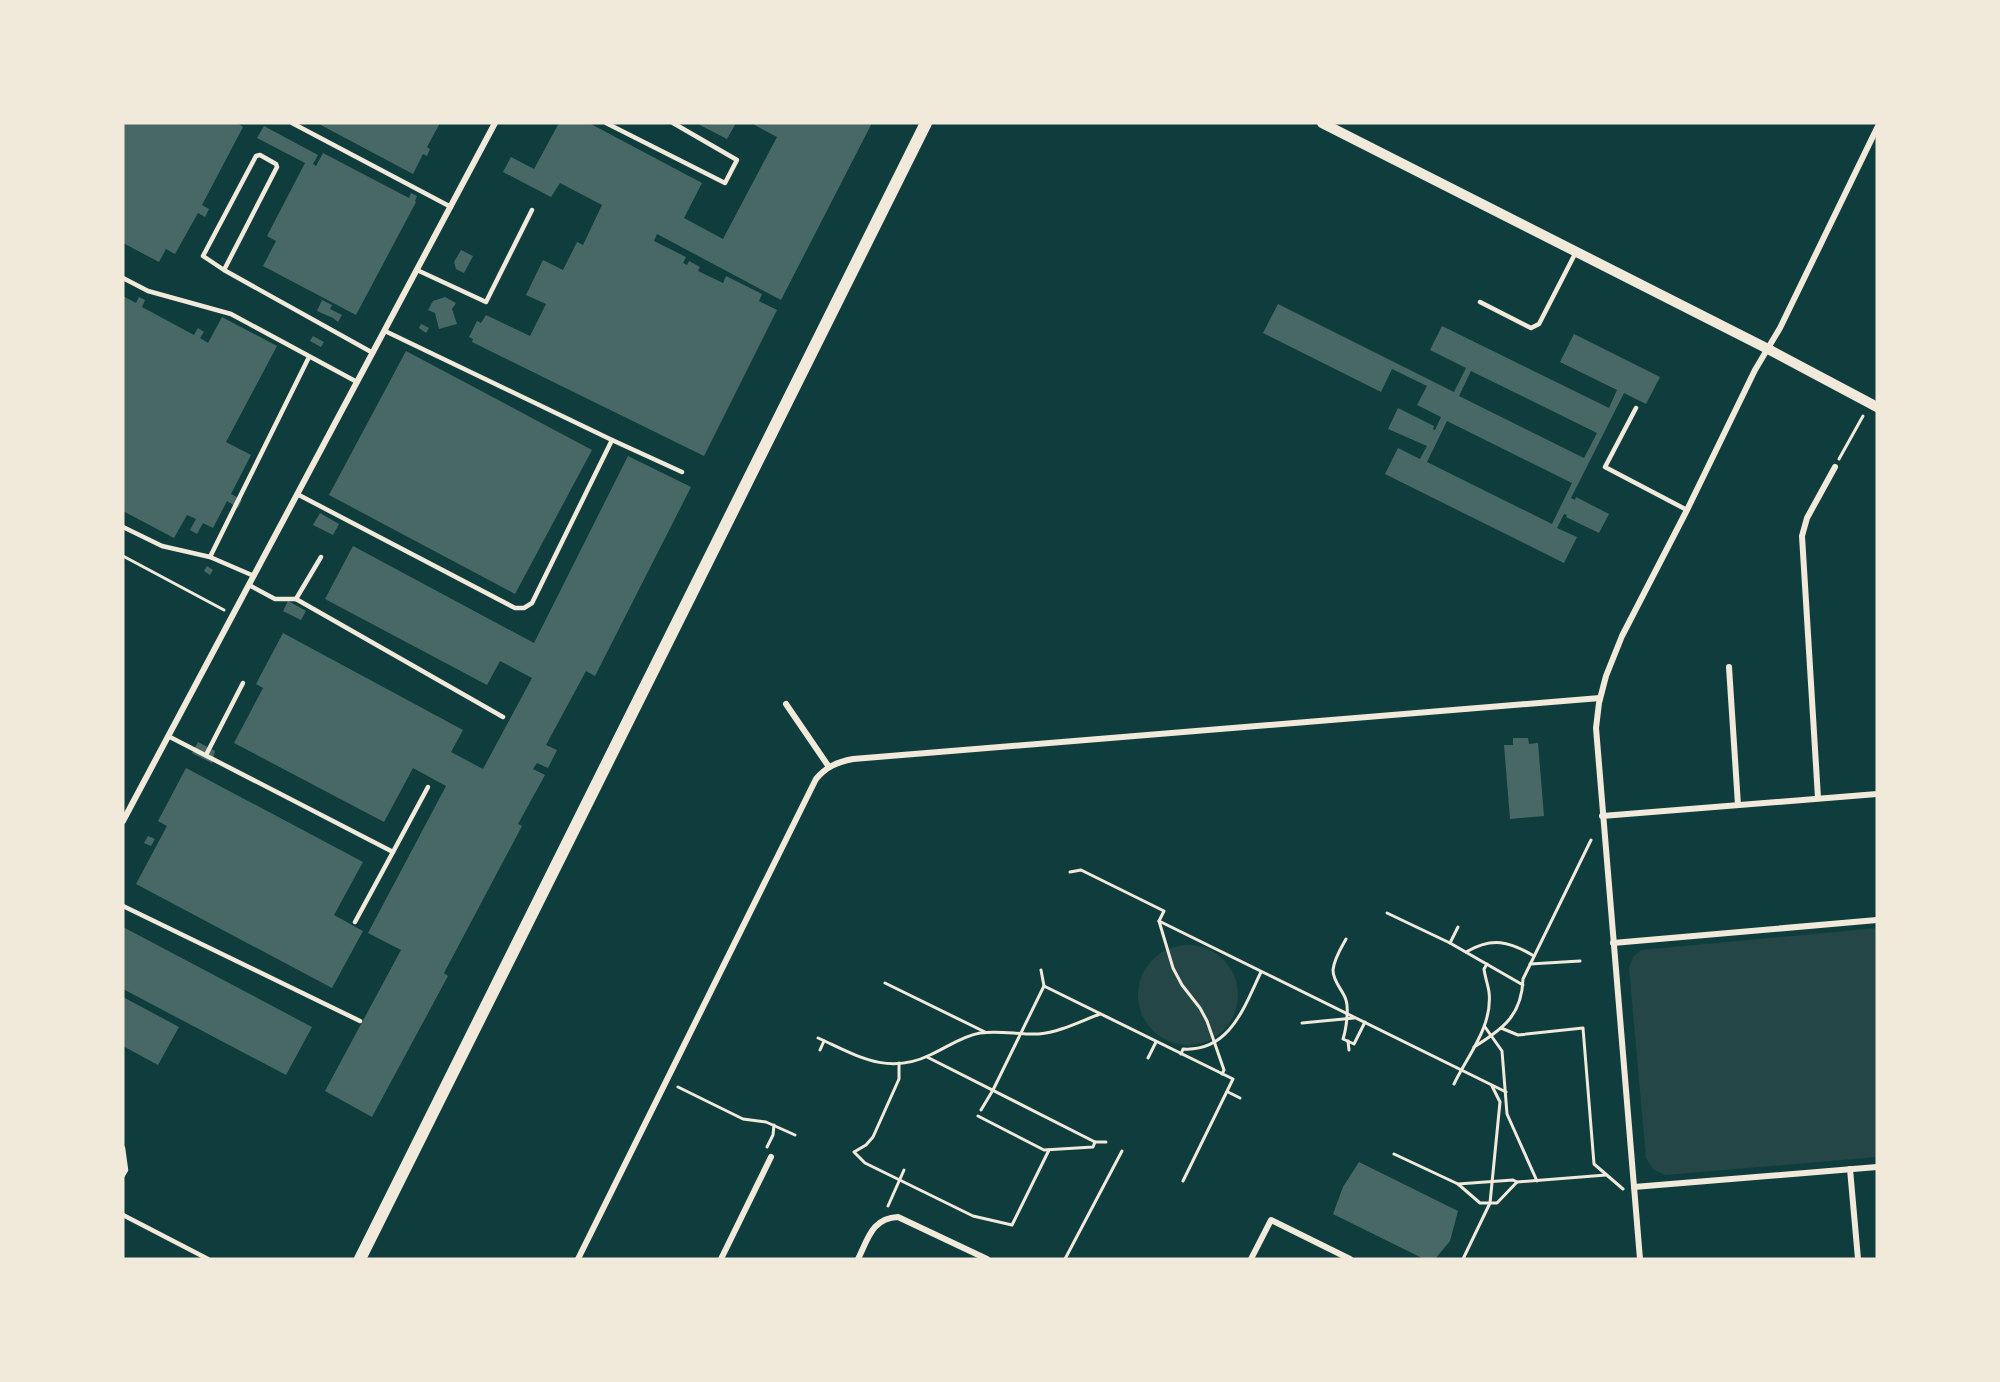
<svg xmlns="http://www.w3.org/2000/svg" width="2000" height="1382" viewBox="0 0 2000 1382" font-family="Mulish,sans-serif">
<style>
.green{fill:#244646}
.building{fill:#486865;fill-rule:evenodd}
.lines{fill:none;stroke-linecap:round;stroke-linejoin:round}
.path{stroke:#f1e9da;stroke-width:3}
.service{stroke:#f1e9da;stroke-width:4.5}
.minor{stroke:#f1e9da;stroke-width:6}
.tertiary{stroke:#f1e9da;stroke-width:10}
.secondary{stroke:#f1e9da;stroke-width:12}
</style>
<rect width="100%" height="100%" fill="#0f3d3e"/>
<g class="green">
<path d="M1877 928V1157L1665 1175 1654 1170 1646 1158 1629 968 1633 957 1641 950Z"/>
<circle cx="1188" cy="995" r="50"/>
</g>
<g class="building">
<path d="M123 123H237L243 127 202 205 209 209 205 217 198 213 175 254 166 249 159 262 123 243Z"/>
<path d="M317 123H440L427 147 430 149 427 156 423 154 413 174Z"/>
<path d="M559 123H589L702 183 684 218 723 239 777 137 751 123H872L781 300 657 234 654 241 686 257 683 263 687 265 689 261 700 267 698 271 723 283 726 276 762 294 759 301 777 310 704 456 472 342 473 339 469 337 477 321 481 323 486 315 530 336 546 304 526 295 543 260 563 270 577 242 583 245 602 205 560 183 551 197 503 172 511 157 534 169Z"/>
<path d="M696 123H736L727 139Z"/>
<path d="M264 126 318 155 313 164 316 166 323 153 409 198 411 193 417 196 415 201 416 202 356 315 263 266 276 241 267 236 305 163 257 138Z"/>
<path d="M461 250 473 256 464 273 456 269 454 262Z"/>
<path d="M123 296 136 303 139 297 145 300 142 307 194 335 198 328 204 332 200 338 208 343 222 317 277 346 226 442 251 455 231 494 242 500 238 508 227 501 213 528 203 523 197 534 190 530 196 519 187 515 174 538 123 511Z"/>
<path d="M445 297 456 303 452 309 457 324 439 329 435 313 428 310 433 301Z"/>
<path d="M322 300 332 305 330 309 342 315 338 322 333 318 317 311Z"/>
<path d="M1278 304 1454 392 1466 368 1430 350 1442 326 1609 408 1617 390 1560 362 1574 334 1660 377 1646 404 1624 393 1571 498 1575 500 1576 497 1609 514 1599 533 1566 517 1567 515 1564 514 1557 528 1577 537 1564 563 1385 474 1398 448 1420 459 1427 446 1388 429 1398 408 1434 426 1433 429 1435 430 1441 417 1417 405 1427 386 1392 369 1381 392 1263 333ZM1471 371 1597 433 1584 458 1459 396ZM1447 421 1572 483 1552 524 1427 462Z"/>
<path d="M421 324 429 328 426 333 419 328Z"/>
<path d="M313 336 324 342 321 347 310 341Z"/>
<path d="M406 351 592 450 515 594 329 495Z"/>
<path d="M628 456 691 487 595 676 586 671 546 745 557 750 548 768 537 763 533 769 545 775 518 824 522 826 444 973 448 976 372 1117 325 1091 401 950 368 933 446 786 413 768 384 822 234 743 263 688 256 684 283 633 463 730 451 752 483 769 532 678 500 661 487 685 325 599 353 546 534 643Z"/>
<path d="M320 513 339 524 333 535 313 525Z"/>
<path d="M207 566 213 570 210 575 204 571Z"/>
<path d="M288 601 306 611 301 620 283 611Z"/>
<path d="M1513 738H1528L1529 744 1538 743 1544 816 1510 819 1504 745H1513Z"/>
<path d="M198 742 215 751 212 763 192 753Z"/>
<path d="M186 768 363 862 334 915 363 931 332 988 136 884 167 826 158 821Z"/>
<path d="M148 836 155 839 151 846 144 843Z"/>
<path d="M123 927 312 1027 286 1075 123 989Z"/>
<path d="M123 997 179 1027 158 1065 123 1046Z"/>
<path d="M1359 1162 1458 1211 1450 1241 1435 1259H1424L1333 1214 1343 1187Z"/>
</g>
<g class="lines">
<g class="path">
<path d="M1839 459 1863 416"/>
<path d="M123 556 224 610"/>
<path d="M1070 872 1081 870 1164 911 1159 921 1506 1092"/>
<path d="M1387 913 1450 943 1523 985"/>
<path d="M1159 921 1173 968 1182 985 1200 1008 1207 1021 1224 1070 1222 1074"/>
<path d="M1346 939C1341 948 1334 959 1333 970 1333 982 1343 990 1346 1000 1349 1009 1346 1030 1343 1039L1354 1044 1365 1022"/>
<path d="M1450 943 1458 927"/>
<path d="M1466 952C1492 937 1509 941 1534 956"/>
<path d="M1530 964 1580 961"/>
<path d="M885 983 985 1032"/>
<path d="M1044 986 1233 1079 1183 1181"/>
<path d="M1302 1023 1354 1018"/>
<path d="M1485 1027 1502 1051 1507 1114 1537 1181"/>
<path d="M1501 1028 1518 1035 1583 1028 1594 1164 1623 1189"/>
<path d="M818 1038C856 1055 887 1076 930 1055 946 1048 962 1036 980 1033 1000 1030 1019 1035 1039 1034 1060 1032 1081 1021 1100 1014"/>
<path d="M1348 1041 1349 1050"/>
<path d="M1474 1047C1503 1029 1522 1015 1523 979L1591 840"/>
<path d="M820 1050 824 1041"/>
<path d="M1181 1054 1183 1049C1230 1052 1244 1007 1261 972"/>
<path d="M927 1057 1095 1142"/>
<path d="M1148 1058 1156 1042"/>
<path d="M899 1063V1079L873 1137 866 1145 854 1152 865 1163 973 1216 1012 1225 1049 1150"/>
<path d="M1454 1084C1468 1055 1493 1026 1489 992 1488 985 1485 977 1484 969L1487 964"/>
<path d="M678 1087 743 1119 766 1122 795 1135"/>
<path d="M1228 1092 1240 1098"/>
<path d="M981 1110 993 1090 1044 986 1041 970"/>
<path d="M978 1116 1044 1150 1093 1147 1095 1142H1106"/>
<path d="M767 1147 773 1135 774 1125"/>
<path d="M1394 1154 1458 1184 1513 1180 1517 1182 1606 1175"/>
<path d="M1458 1184 1480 1203H1497L1517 1182"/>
<path d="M888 1206 904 1170"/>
<path d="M1065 1259 1122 1151"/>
<path d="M1463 1259 1490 1203 1500 1102 1492 1086"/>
</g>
<g class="service">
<path d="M292 123 451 207"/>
<path d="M606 123 725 183 737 160 673 123"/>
<path d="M224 270 277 167 276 164 260 155 256 156 203 256 224 270 373 353"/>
<path d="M417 270 486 302 532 210"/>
<path d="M123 278 148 291 231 314 357 382"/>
<path d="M1480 302 1531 328 1539 324 1576 252"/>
<path d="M385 331 612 440 682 472"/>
<path d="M1636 408 1605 467 1687 510"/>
<path d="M297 494 515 608H524L532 603 612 440"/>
<path d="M123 527 162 546 210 557 254 576"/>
<path d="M210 557 309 357"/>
<path d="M249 585 275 599H296L503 717"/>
<path d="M296 599 321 557"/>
<path d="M168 736 393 852 355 922"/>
<path d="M206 755 243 683"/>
<path d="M393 852 428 787"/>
<path d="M123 906 360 1021"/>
<path d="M123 1148 126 1170 123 1175"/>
<path d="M123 1215 208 1259"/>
</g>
<g class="minor">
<path d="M1729 667 1738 805"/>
<path d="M786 704 829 767"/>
<path d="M1818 798 1802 536 1807 518 1835 467"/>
<path d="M1602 816 1877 794"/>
<path d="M123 821 495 123"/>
<path d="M1613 943 1877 920"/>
<path d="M1850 1169 1858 1259"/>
<path d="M1634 1187 1877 1167"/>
<path d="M578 1259 816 779C826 767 837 762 853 759L1600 698"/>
<path d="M721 1259 771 1157"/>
<path d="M858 1259C868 1239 872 1218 898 1217L987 1259"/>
<path d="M1251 1259 1271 1220 1350 1259"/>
<path d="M1640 1259 1596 728 1599 703 1606 676 1622 636 1687 510 1755 370 1780 328 1877 128"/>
</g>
<path class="tertiary" d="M1322 123 1768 349 1877 407"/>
<path class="secondary" d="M360 1259 926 123"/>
</g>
<rect width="2000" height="1382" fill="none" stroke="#f1e9da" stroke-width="249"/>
</svg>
